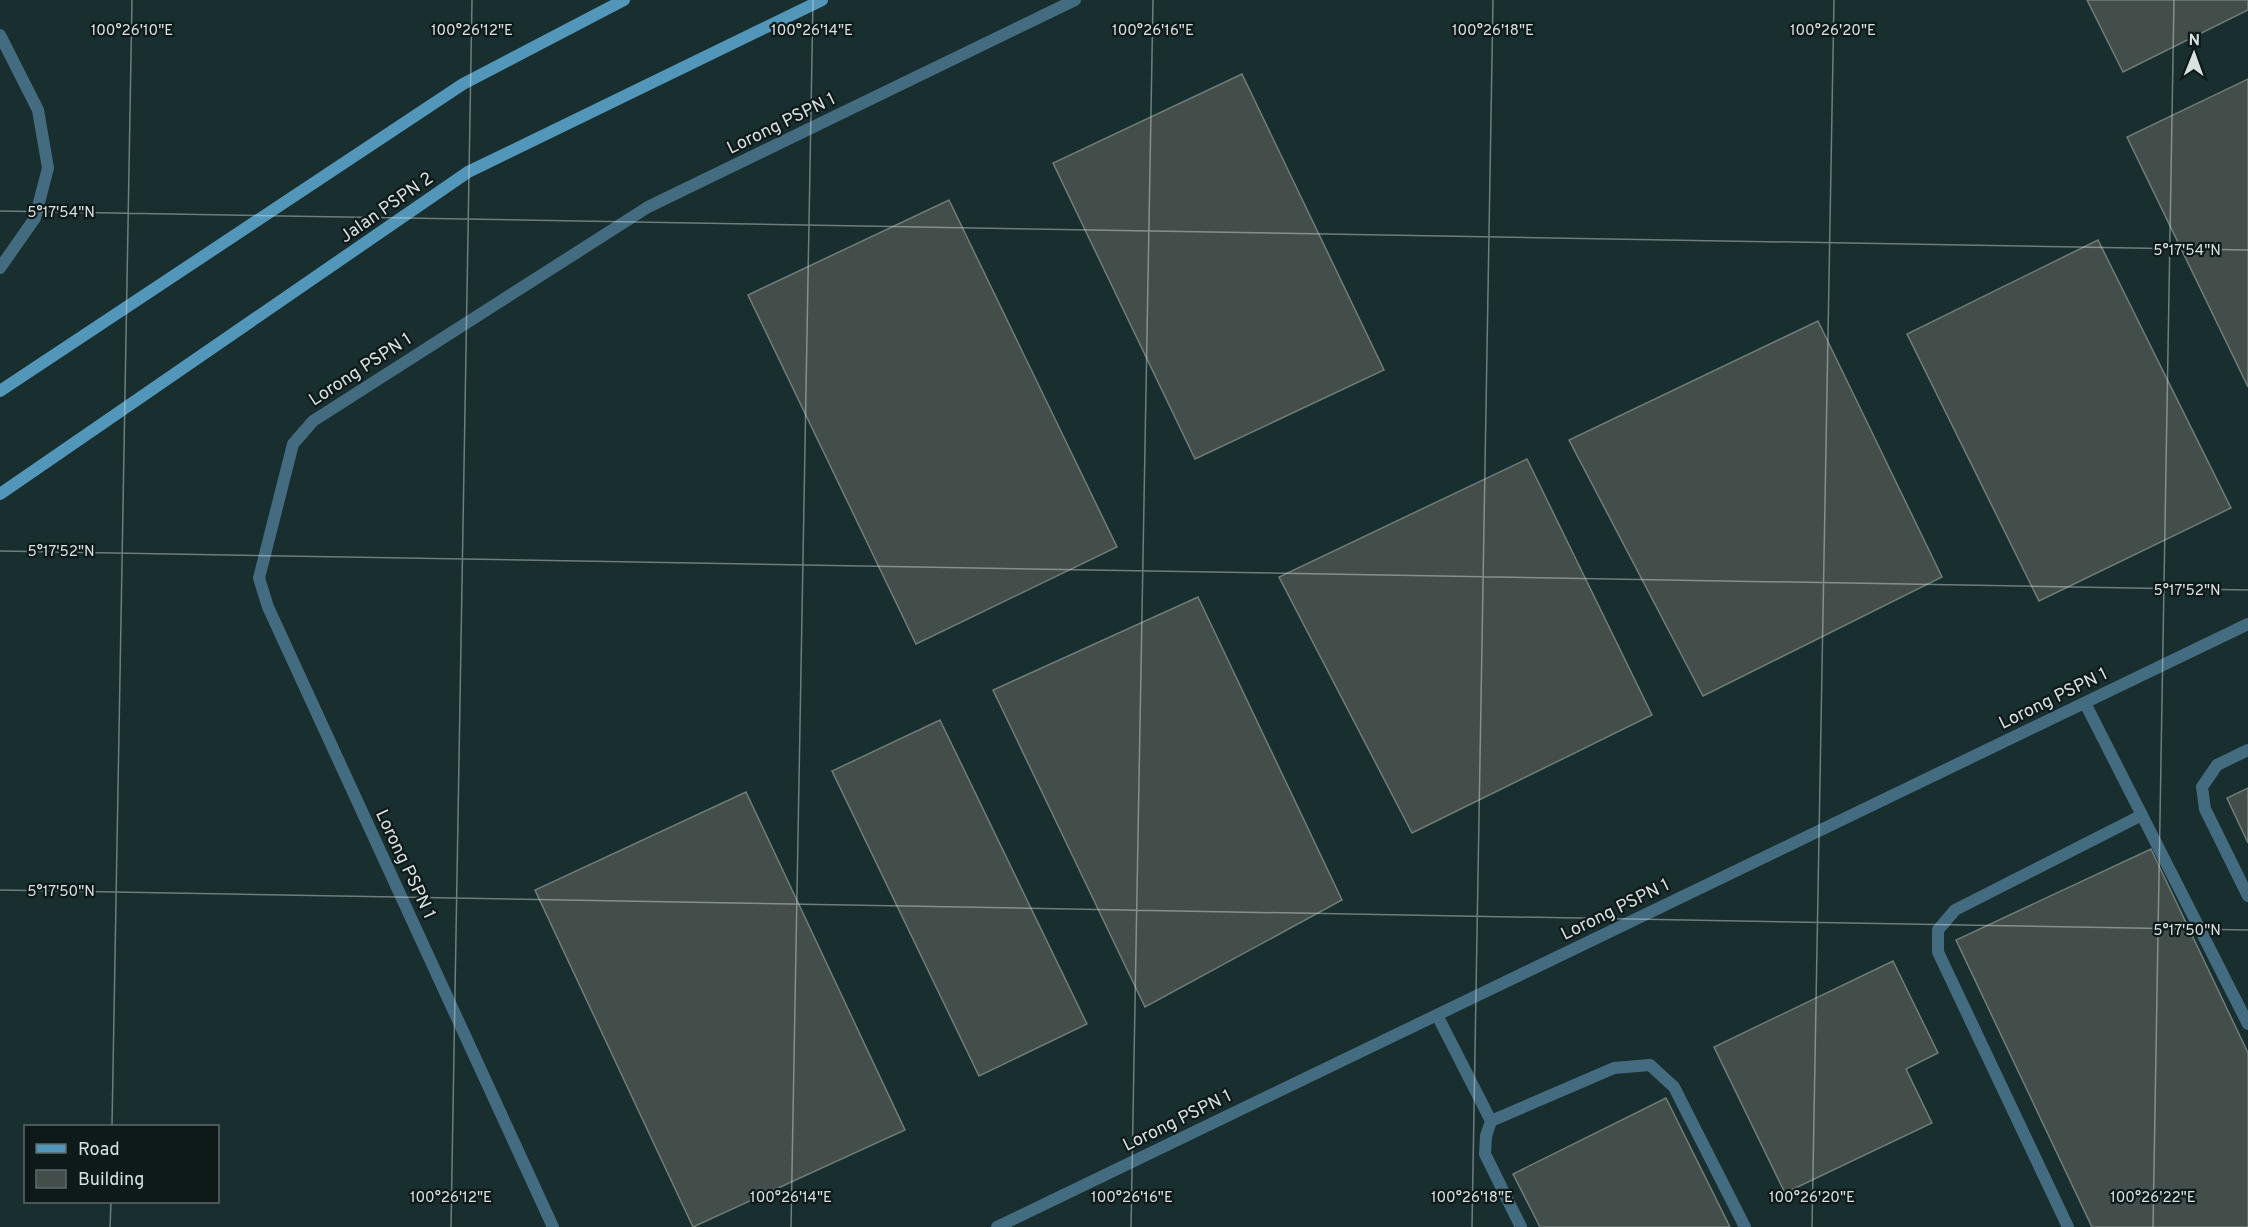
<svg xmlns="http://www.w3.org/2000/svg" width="2248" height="1227" viewBox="0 0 2248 1227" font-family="Overpass,sans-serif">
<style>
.built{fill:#192e2f;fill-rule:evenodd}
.building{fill:#434e4a;stroke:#707d78;stroke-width:1.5}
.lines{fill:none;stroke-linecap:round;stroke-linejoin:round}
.lane{stroke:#436c81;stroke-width:12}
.street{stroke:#436c81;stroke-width:12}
.secondary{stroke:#5297b9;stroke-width:12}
.ticks{fill:none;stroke:#d8e0e0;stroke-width:1.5;stroke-opacity:0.45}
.labels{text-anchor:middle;stroke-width:4.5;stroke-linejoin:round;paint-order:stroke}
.street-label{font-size:18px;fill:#d8e0e0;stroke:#0e191a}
.ticks-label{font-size:15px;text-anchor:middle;fill:#d8e0e0;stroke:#0e191a;stroke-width:4.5;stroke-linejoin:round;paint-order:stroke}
</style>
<rect width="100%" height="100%" fill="#172223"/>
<path class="built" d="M0 0H2248V1227H0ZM26 1126H218V1202H26Z"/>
<g class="building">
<path d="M2087 0H2248V10L2123 72Z"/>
<path d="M1242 74 1384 370 1195 459 1053 163Z"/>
<path d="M2248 79V387L2127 137Z"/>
<path d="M949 200 1117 547 916 644 748 295Z"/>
<path d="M2098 240 2231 508 2039 601 1907 334Z"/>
<path d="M1818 321 1942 577 1703 696 1569 440Z"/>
<path d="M1527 459 1652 715 1412 833 1279 577Z"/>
<path d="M1198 597 1342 900 1145 1007 993 690Z"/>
<path d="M940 720 1087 1024 979 1076 832 771Z"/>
<path d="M2248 788V843L2227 798Z"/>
<path d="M746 792 905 1130 693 1227 535 890Z"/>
<path d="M2151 849 2248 1053V1227H2092L1956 940Z"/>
<path d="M1893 961 1938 1053 1906 1069 1932 1123 1785 1193 1714 1047Z"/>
<path d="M1666 1098 1730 1227H1540L1513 1174Z"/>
</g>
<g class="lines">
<g class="lane">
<path d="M2085 703 2248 1024"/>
<path d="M2248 750 2217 765 2202 787 2205 809 2248 896"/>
<path d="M1437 1015 1491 1121 1486 1136 1485 1154 1521 1227"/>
<path d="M1491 1121 1614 1068 1650 1065 1674 1087 1745 1227"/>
<path d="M2068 1227 1938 952V930L1955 910 2142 815"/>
</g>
<g class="street">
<path d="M0 35 38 110 48 168 35 218 0 268"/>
<path d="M553 1227 268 607 259 578 293 444 313 421 648 207 1075 0"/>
<path d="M997 1227 2248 624"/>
</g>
<g class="secondary">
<path d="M0 391 463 84 624 0"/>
<path d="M0 494 468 172 822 0"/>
</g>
</g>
<path class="ticks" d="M0 211 2248 250M0 551 2248 590M0 890 2248 930M112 1126 132 0M110 1227 111 1202M451 1227 472 0M791 1227 813 0M1131 1227 1153 0M1472 1227 1493 0M1812 1227 1834 0M2153 1227 2174 0"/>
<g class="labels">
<g class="street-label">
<text transform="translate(781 123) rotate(-26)" y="6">Lorong PSPN 1</text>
<text transform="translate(386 207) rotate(-35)" y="6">Jalan PSPN 2</text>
<text transform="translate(360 369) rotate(-33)" y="6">Lorong PSPN 1</text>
<text transform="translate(2053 698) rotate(-26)" y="6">Lorong PSPN 1</text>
<text transform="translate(406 864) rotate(65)" y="6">Lorong PSPN 1</text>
<text transform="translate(1615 909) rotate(-26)" y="6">Lorong PSPN 1</text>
<text transform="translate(1177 1120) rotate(-26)" y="6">Lorong PSPN 1</text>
</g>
</g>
<g class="ticks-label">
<text x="132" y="35">100°26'10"E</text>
<text x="472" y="35">100°26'12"E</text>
<text x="812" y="35">100°26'14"E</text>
<text x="1153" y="35">100°26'16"E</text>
<text x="1493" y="35">100°26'18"E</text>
<text x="1833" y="35">100°26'20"E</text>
<text x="61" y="217">5°17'54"N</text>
<text x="2187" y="255">5°17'54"N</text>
<text x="61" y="556">5°17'52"N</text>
<text x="2187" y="595">5°17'52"N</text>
<text x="61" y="896">5°17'50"N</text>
<text x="2187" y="935">5°17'50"N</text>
<text x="451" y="1202">100°26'12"E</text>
<text x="791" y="1202">100°26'14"E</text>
<text x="1132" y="1202">100°26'16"E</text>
<text x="1472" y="1202">100°26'18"E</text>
<text x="1812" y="1202">100°26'20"E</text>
<text x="2153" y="1202">100°26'22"E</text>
</g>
<rect x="24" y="1125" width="195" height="78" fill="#0e191a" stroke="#5f6969" stroke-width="1.5"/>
<rect x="36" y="1144" width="30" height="9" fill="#5297b9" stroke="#5f6969" stroke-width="1.5"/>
<text x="78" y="1155" font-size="18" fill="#d8e0e0">Road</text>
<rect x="36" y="1170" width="30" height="18" fill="#434e4a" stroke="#5f6969" stroke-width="1.5"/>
<text x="78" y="1185" font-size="18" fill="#d8e0e0">Building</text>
<g transform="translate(2194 54) rotate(1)" stroke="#0e191a" stroke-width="4.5" paint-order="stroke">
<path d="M0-4.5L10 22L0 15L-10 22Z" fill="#d8e0e0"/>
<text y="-9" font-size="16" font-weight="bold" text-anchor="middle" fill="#d8e0e0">N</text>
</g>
</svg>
